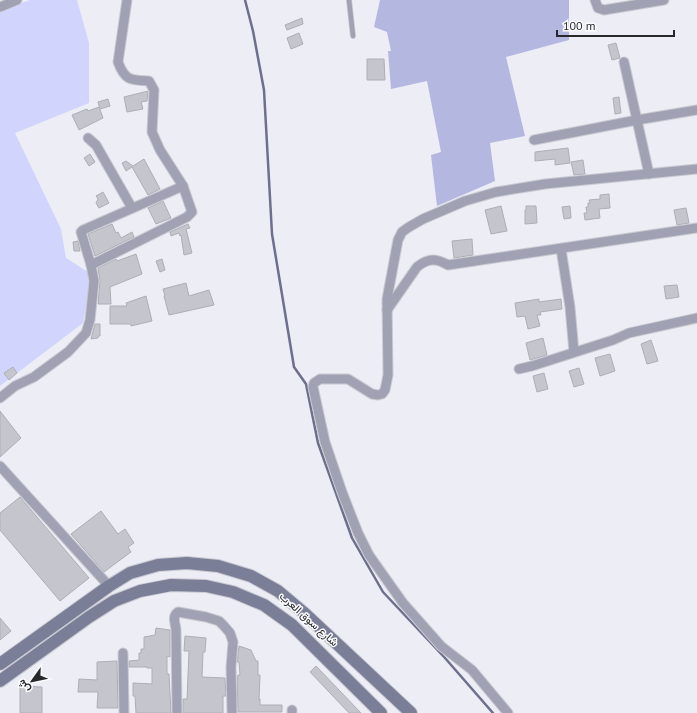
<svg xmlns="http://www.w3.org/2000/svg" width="697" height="713" viewBox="0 0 697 713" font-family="'PT Sans',Vazirmatn,sans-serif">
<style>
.green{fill:#d1d5fe}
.forest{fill:#b4b8e0}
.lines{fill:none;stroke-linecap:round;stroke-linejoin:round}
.stream{stroke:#6d708c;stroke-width:2.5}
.building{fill:#c5c6cd;stroke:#aeafb6}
.lane-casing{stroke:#c9cad1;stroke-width:6}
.street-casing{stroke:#c9cad1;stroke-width:11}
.secondary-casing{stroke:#c9cad1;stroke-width:14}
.lane{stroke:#a0a2b4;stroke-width:4.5}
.street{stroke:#a0a2b4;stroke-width:9}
.secondary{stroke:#7b7e97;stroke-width:12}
.labels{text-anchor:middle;stroke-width:3;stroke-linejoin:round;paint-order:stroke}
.street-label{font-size:11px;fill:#27282b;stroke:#fafbfe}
</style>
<rect width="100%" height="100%" fill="#ecedf5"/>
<path class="green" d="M30 0H77L89 43V103L15 133 61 229 66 258 88 272 91 282 83 323 0 386V10Z"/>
<path class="forest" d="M380 0H569V40L506 57 525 136 490 143 495 181 437 206 431 155 441 152 427 81 391 89 388 51H391L387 32 374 27Z"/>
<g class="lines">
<path class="stream" d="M245 0 253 31 264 90 272 234 294 367 306 384 318 443 352 538 383 592 445 658 493 713"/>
</g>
<g class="building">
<path d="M302 18 303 24 287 30 285 25Z"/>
<path d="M299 33 303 44 291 49 287 38Z"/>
<path d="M616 43 620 58 612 60 608 45Z"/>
<path d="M367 59H384L385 80H367Z"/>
<path d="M148 91 147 101 141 102 143 109 127 112 124 97Z"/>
<path d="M619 97 621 113 615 114 613 98Z"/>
<path d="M108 99 110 106 100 109 98 102Z"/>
<path d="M99 107 103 118 79 130 72 115 87 109 88 111Z"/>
<path d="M568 148 570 163 555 165V159L535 161V152Z"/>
<path d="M90 154 95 162 89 166 84 158Z"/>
<path d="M144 159 160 189 148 195 132 167 126 171 122 163 126 161 133 166Z"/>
<path d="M583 160 585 174 574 175 571 162Z"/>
<path d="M103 192 109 203 99 208 96 203 98 199 96 196Z"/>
<path d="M609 194 610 208 599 209 600 218 585 220 584 213H587L586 207H588V203H590L589 200 600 199V195Z"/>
<path d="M163 201 171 218 156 224 148 208Z"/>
<path d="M501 206 507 231 491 234 485 210Z"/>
<path d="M526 206H536L537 223 525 224V210H526Z"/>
<path d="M570 206 571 218 564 219 562 207Z"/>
<path d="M686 208 689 223 677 225 674 210Z"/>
<path d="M112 224 116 233 118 232 121 238 132 232 134 237 95 256 88 234Z"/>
<path d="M188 224 190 228 186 229 192 253 184 255 181 235 180 236 179 233 171 236 170 232Z"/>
<path d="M472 239 473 255 454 258 452 241Z"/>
<path d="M78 241 80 251H74L73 242Z"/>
<path d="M136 254 142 274 110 287 111 304H98L100 281 98 268 116 259 117 261Z"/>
<path d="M162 259 165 270 160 272 156 261Z"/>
<path d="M186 283 189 296 209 290 214 305 169 315 164 296H165L163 289Z"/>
<path d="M677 285 679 297 666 299 664 286Z"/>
<path d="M146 296 152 321 131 326V324H110V306H127L126 303Z"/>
<path d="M539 299V302L561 299 562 309 540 312 541 315H537L540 326 528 329 525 316 517 317 515 303Z"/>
<path d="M95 324H100V336H98V338L91 339Z"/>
<path d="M543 338 547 355 530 360 526 343Z"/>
<path d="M651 340 658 361 647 364 641 344Z"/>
<path d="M610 354 615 371 600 376 595 358Z"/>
<path d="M13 367 17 373 9 380 4 373Z"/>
<path d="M579 368 584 384 574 387 569 371Z"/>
<path d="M544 373 548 389 537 392 533 376Z"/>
<path d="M0 411 21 438 0 457Z"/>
<path d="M20 497 89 578 60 601 0 530V513Z"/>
<path d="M101 511 118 534 125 529 134 543 128 547 131 552 104 572 71 534Z"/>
<path d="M0 618 11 631 0 640Z"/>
<path d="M156 628 170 630V657L167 656V674H169L171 713H136L135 696H133V683L152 684V668H147V667H129V661L139 660V653H141V649H144V637L155 635Z"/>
<path d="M185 636 206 638 205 652H203L202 677 225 678 226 696H223V713H183V699H187L189 651H184Z"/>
<path d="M239 646 251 650 256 661H258V675H260L259 700 260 699V705H282V712H238L237 678 238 675H240L239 662H237Z"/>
<path d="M117 661 118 708H97L98 692H78L79 679 97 680V662Z"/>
<path d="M316 666 361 713H349L310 672Z"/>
<path d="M20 686 42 687V713H20Z"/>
</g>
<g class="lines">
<defs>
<path id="lane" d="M349 0 353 36"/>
<g id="street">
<path d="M595 0 598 8 604 10 664 0"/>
<path d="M0 7 17 0"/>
<path d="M624 62 649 174"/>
<path d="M88 138 96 145 132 208"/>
<path d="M534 140 637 120 697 110"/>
<path d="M561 249 570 307 574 352"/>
<path d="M91 265 187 217 192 212 183 186 160 150 152 132 154 90 149 81C131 80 125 81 118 62L127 0"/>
<path d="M387 310 417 267C428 258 436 258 448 265L697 228"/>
<path d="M519 369 532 366 613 340 629 333 697 318"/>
<path d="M0 398 15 386 34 377 68 352 86 333 90 320 94 281 91 265 81 232 83 230 183 186"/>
<path d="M0 466 109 586"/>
<path d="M123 653 124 713"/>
<path d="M292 710V713"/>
<path d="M177 713 176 629C175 623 172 616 178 612L206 617 219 621 224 626 230 633 233 642 231 667 232 713"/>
<path d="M508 713 472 670 441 646 403 603 369 555 358 533 342 492 325 442 313 387 314 383 320 379H348L372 394 378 395 382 394 385 390 388 375 387 299 398 240 402 232 409 227 423 219 465 201 496 192 545 184 697 169"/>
</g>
<g id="secondary">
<path d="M0 664 109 586 130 573 158 565 187 563 218 566 251 576 278 591 303 612 411 713"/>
<path d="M0 681 89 617 114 601 140 591 171 585 206 586 233 592 264 605 292 625 381 713"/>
</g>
</defs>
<use href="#lane" class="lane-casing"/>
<use href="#street" class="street-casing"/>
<use href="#secondary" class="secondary-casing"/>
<use href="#lane" class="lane"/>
<use href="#street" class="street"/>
<use href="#secondary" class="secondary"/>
</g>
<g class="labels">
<g class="street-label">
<text transform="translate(309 619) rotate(42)" y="4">شارع سوق العرب</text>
</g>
</g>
<g transform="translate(32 681) rotate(237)" stroke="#fafbfe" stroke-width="3" paint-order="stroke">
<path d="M0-3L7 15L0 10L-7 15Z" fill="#27282b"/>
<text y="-6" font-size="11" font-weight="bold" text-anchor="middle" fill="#27282b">ش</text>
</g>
<path d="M557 30v6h117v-6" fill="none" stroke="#27282b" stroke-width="2"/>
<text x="563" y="30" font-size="12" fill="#27282b" stroke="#fafbfe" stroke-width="3" paint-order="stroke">100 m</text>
</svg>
